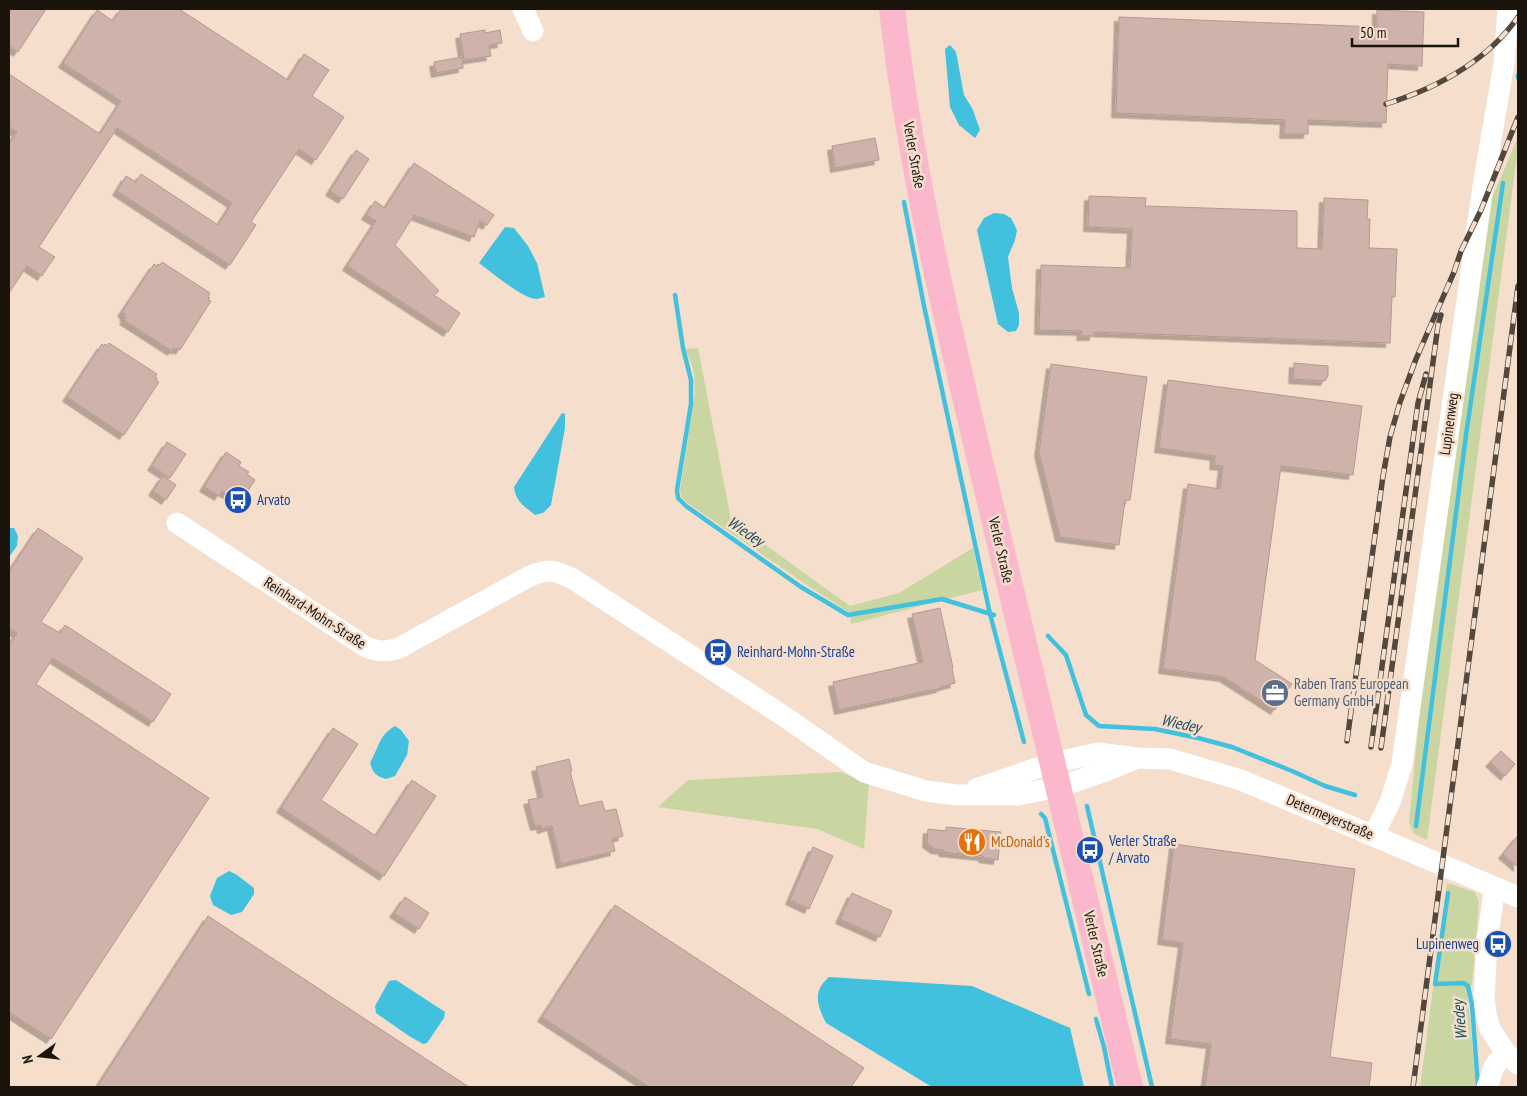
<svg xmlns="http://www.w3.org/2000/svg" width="1527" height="1096" viewBox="0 0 1527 1096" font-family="'PT Sans Narrow',sans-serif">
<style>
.green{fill:#cad6a2}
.water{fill:#41c1de}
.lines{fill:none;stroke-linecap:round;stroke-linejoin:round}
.stream{stroke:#41c1de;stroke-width:4.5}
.building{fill:#cfb2aa;stroke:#b59891;filter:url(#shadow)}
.minor{stroke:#fff;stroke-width:21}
.major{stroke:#fbb7cb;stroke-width:26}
.rail-casing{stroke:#53483e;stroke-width:5.5}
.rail{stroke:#f5decb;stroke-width:4;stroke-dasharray:11;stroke-linecap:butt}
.labels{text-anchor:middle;stroke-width:5;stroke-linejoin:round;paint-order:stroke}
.street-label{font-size:15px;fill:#1b140d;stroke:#f5decb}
.transit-label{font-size:15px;fill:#164399;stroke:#f5decb;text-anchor:start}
.service-label{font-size:15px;fill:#4e5e75;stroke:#f5decb;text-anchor:start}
.food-label{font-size:15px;fill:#c56008;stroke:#f5decb;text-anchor:start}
.water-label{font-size:16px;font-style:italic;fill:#1a4f5c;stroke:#f5decb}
</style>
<defs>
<filter id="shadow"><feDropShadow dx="-4.5" dy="4.5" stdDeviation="0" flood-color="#0004"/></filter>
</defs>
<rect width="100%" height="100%" fill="#f5decb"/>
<g class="green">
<path d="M1518 137V148L1427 840 1414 834 1409 822 1420 708 1492 198Z"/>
<path d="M698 348 731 520 850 606 899 593 973 548 982 590 851 624 850 613 804 583 686 502 681 496 680 489 695 393 694 374 692 365 685 349Z"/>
<path d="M841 772 869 784 864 849 817 829 658 807 688 780Z"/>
<path d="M1447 883 1475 892 1479 902 1472 985 1467 987 1476 1087H1420Z"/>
</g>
<g class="water">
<path d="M950 45 956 52 964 95 973 110 980 130 975 138 959 125 950 107 945 49Z"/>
<path d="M994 213 1004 214 1011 218 1017 230 1015 240 1008 257 1012 288 1019 313V325L1016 331 1008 332 998 324 977 230 984 218Z"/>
<path d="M505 227 514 228 528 246 537 263 545 297C544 297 538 299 537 299 523 299 491 272 479 263Z"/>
<path d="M562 413 565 414V428L551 505 543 513 535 515C524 506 516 502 514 487Z"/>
<path d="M9 528H14L18 536 17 546 9 557Z"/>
<path d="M395 726 401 730 409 741 407 755 395 776 386 779C376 776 373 773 370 763 379 747 379 735 395 726Z"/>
<path d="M229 871 237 875 254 888V894L242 912 231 915 213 905 210 896 217 878Z"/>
<path d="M829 977 972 986 1070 1028 1084 1087H932L826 1023C817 1005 812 992 829 977Z"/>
<path d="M396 980 445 1012 444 1018 427 1043 423 1044 409 1036 376 1013 375 1006 389 981Z"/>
</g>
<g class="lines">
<g class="stream">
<path d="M1518 78V75"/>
<path d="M904 202 924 306 990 614 1024 742"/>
<path d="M675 295 683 348 691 380V404L677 490 678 498 686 506 801 587 848 615 942 599 994 615"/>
<path d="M1048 636 1066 655 1086 715 1099 726 1155 729 1198 738 1232 747 1292 771 1325 786 1355 795"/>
<path d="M1087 806 1152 1087"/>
<path d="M1041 814 1045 818 1089 994"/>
<path d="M1416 826 1466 435 1503 183"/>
<path d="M1448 893 1435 984 1463 983 1468 986 1472 1005 1478 1086"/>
<path d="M1096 1019 1104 1047 1112 1087"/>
</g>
</g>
<g class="building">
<path d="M9 9H46L18 52 9 46Z"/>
<path d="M121 9H179L288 80 304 54 329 70 312 96 344 117 316 160 299 149 251 222 256 225 230 265 117 191 126 176 136 182 141 174 218 225 232 203 117 128 39 247 55 257 47 268 42 276 27 266 9 293V145L17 132 9 127V74L100 134 121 101 63 63 97 10 113 21Z"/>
<path d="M1377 10 1424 12 1422 66 1388 64 1386 123 1308 120V134H1284L1285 120 1116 113 1119 17 1377 27Z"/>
<path d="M485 30V33L500 30 502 43 489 45 491 56 464 60 460 34Z"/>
<path d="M462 57 463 68 436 73 434 62Z"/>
<path d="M875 138 879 160 835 168 832 146Z"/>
<path d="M356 150 369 159 343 199 330 191Z"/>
<path d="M414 163 494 215 487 225 480 221 474 237 414 215 395 245 439 291 434 295 460 313 448 332 347 266 376 221 366 215 375 201 385 208Z"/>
<path d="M1089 196 1146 198 1145 206 1297 211V248L1322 249 1324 198 1368 200 1367 219H1370L1369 248 1397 249 1395 297H1392L1390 343 1094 332V336H1081L1082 331 1039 330 1041 265 1130 268 1132 229 1088 227Z"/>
<path d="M162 262 210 293 208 297 210 298 208 300 211 301 180 350 177 348 176 350 174 348 172 351 124 320 126 317 124 316 125 314 122 312 154 264 157 266 158 264 160 265Z"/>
<path d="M109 343 157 374 155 377 157 378 156 380 159 382 124 435 67 397 102 344 104 346 105 344 107 346Z"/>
<path d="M1294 363 1328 366V376L1325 381 1293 379Z"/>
<path d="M1051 364 1147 377 1130 500H1125L1119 545 1060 537 1039 452Z"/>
<path d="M1168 380 1362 406 1353 475 1281 466 1255 660 1292 684 1275 710 1224 677 1163 669 1188 484 1220 489 1223 466 1214 465 1215 456 1159 448Z"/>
<path d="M167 442 186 454 170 478 152 466Z"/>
<path d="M226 452 241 462 239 466 249 472 247 474 255 480 241 501 222 491 219 496 204 487Z"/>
<path d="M163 476 176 485 166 500 153 491Z"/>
<path d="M38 528 83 558 41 622 60 633 65 625 171 694 153 722 53 658 36 684 209 798 51 1039 9 1012V645L17 633 9 628V572Z"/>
<path d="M940 608 953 668 952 669 955 683 940 687 941 688 839 710 833 682 923 662 912 614Z"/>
<path d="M333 728 358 744 321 800 376 836 412 780 436 796 384 876 281 808Z"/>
<path d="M1501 751 1515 764 1505 776 1490 762Z"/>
<path d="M569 759 572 771H570L579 806 602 801 605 811 616 809 623 836 612 839 615 851 561 864 552 826 542 829 541 825 535 826 528 800 543 797 536 767Z"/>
<path d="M946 827 1001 832 998 860 983 858V856L943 852 944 850 935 849 927 843 928 829 946 831Z"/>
<path d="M1518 835V867L1503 854Z"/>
<path d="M1174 844 1355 869 1330 1057 1372 1063 1369 1087H1205L1211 1044 1170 1039 1183 943 1162 940Z"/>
<path d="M813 847 833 856 809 909 790 900Z"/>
<path d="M852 893 892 911 880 937 840 919Z"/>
<path d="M405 897 429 913 419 929 394 913Z"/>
<path d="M615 905 864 1068 851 1087H649L542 1017Z"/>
<path d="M208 916 426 1059 469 1087H97Z"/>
</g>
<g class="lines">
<g class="minor">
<path d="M523 9 533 31"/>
<path d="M177 523 366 647C379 652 387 652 399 648L530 576C550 568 554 570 573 579L785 717 864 772 926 791 957 795H1018L1058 787 1106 771 1137 758"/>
<path d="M976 789 1052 763 1098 753 1137 758 1170 759 1241 780 1518 897"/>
<path d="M1374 835 1390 802 1402 764 1483 186 1504 63 1508 9"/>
<path d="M1496 888 1494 893 1487 942 1484 998 1486 1014 1490 1029 1506 1053 1518 1064"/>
<path d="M1487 1087 1495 1065 1506 1053"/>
</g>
<path class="major" d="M892 9C910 167 947 322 984 477 1031 681 1081 884 1130 1087"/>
<defs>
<g id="rail">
<path d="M1386 104C1437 88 1487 61 1518 17"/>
<path d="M1347 741 1383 476 1390 437 1400 402 1416 359 1454 272 1461 251 1481 210 1518 117"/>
<path d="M1371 747 1418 403 1426 374"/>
<path d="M1381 748 1438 325 1441 315"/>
<path d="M1413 1087 1518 286"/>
</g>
</defs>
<use href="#rail" class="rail-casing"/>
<use href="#rail" class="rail"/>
</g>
<defs>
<symbol id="bus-disc" viewBox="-11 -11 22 22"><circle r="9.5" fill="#1a4fb4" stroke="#f5decb"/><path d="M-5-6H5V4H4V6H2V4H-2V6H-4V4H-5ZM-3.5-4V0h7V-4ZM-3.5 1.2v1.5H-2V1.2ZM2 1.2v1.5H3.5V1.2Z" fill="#fff"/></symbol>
<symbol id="office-disc" viewBox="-11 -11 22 22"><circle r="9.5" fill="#5c6f8a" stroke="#f5decb"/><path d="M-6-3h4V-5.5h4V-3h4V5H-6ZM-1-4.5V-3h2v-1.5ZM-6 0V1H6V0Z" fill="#fff"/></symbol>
<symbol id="restaurant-disc" viewBox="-11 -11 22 22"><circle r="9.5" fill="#e8710a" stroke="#f5decb"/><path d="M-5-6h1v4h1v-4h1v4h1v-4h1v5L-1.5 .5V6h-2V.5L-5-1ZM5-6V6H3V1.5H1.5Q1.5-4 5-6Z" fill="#fff"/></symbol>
</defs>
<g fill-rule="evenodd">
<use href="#bus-disc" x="222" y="484" width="32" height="32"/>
<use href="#bus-disc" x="702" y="636" width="32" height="32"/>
<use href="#office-disc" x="1259" y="677" width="32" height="32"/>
<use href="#restaurant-disc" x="956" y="826" width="32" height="32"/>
<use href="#bus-disc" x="1074" y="834" width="32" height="32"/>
<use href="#bus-disc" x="1482" y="928" width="32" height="32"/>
</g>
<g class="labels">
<g class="street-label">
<text transform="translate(914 155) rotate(80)" y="5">Verler Straße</text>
<text transform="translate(1449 424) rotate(-82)" y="5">Lupinenweg</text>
<text transform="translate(1001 550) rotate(77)" y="5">Verler Straße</text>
<text transform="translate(315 613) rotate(33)" y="5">Reinhard-Mohn-Straße</text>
<text transform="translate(1330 817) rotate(23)" y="5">Determeyerstraße</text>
<text transform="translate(1096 944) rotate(77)" y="5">Verler Straße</text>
</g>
<g class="transit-label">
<text x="257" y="505">Arvato</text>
<text x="737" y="657">Reinhard-Mohn-Straße</text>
<text x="1109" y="846">Verler Straße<tspan x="1109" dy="17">/ Arvato</tspan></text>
<text x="1479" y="949" text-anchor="end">Lupinenweg</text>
</g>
<g class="service-label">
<text x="1294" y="689">Raben Trans European<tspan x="1294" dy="17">Germany GmbH</tspan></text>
</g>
<g class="food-label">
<text x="991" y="847">McDonald's</text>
</g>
<g class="water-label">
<text transform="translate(746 531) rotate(34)" y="6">Wiedey</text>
<text transform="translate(1181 723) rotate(12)" y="6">Wiedey</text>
<text transform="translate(1459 1020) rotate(-96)" y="6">Wiedey</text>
</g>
</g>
<rect width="1527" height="1096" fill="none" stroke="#1b140d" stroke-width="20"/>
<g transform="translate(40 1056) rotate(255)" stroke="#f5decb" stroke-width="4" paint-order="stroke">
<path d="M0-4L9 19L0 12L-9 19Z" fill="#1b140d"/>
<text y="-8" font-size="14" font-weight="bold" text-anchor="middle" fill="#1b140d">N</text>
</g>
<path d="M1352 38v8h106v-8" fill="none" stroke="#1b140d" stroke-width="2.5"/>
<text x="1360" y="38" font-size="15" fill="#1b140d" stroke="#f5decb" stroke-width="4" paint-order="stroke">50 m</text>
</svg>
